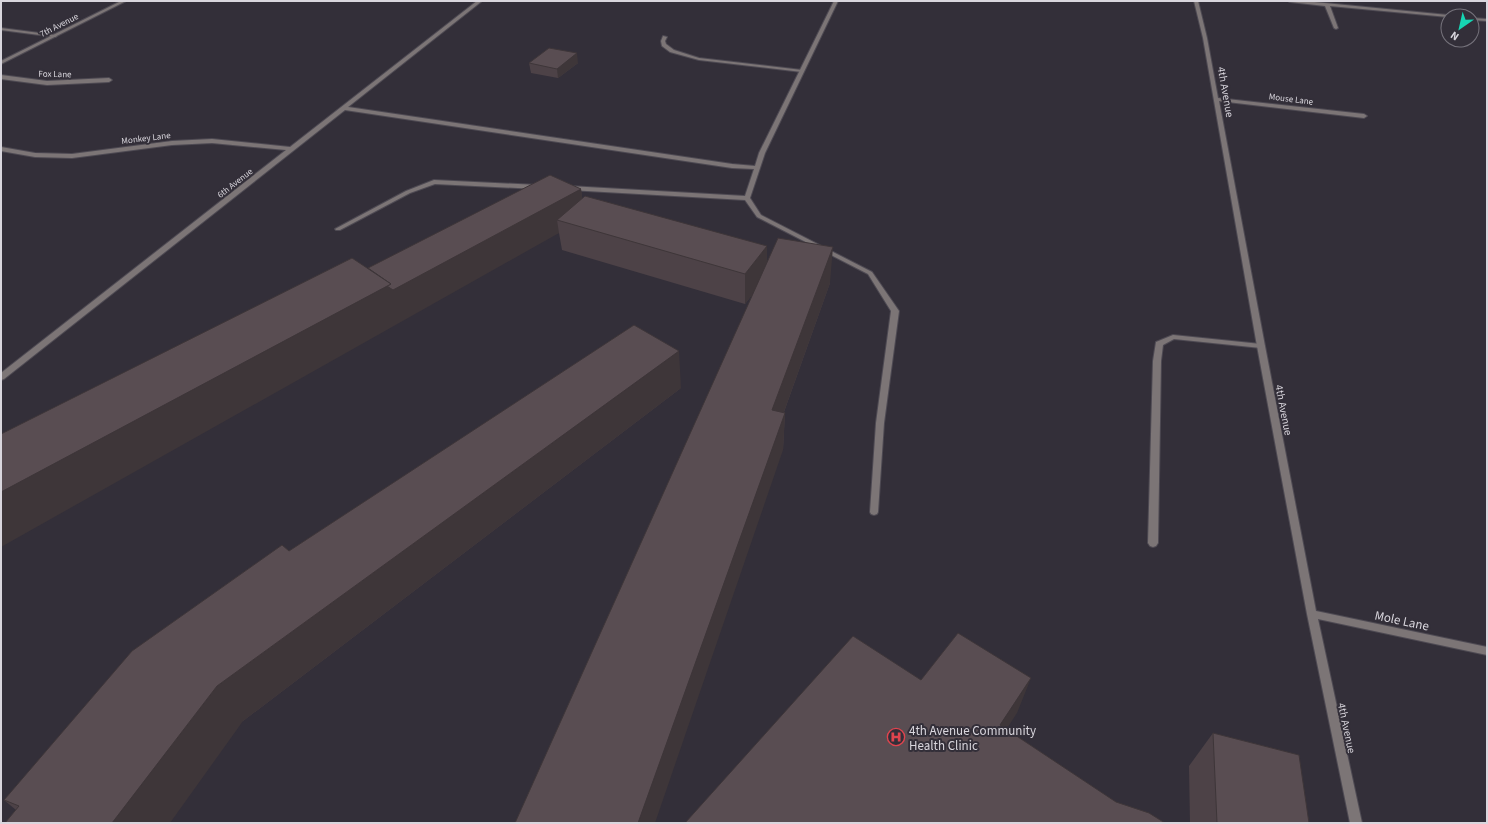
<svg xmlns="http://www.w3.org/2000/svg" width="1488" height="824" viewBox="0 0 1488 824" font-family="'Source Sans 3',sans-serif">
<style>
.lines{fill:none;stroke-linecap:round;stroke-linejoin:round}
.service-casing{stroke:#4e4a53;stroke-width:2}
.minor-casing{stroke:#4e4a53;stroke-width:2}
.service{fill:#7c7576;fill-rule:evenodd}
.minor{fill:#7c7576;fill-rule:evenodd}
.wall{fill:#4d4247}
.shaded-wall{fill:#3e3639}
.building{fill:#594d52;stroke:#3e3639}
.labels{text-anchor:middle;stroke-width:4;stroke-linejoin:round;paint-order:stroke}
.far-street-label{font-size:9px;fill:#d9d6dd;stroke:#332f39}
.street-label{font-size:11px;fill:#d9d6dd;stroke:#332f39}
.near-street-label{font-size:13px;fill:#d9d6dd;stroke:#332f39}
.near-poi-label{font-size:13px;fill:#d9d6dd;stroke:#332f39;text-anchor:start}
</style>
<rect width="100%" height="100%" fill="#332f39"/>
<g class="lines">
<defs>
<g id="service">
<path d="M1 28 55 35 57 36 55 37 1 30Z"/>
<path d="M663 36 667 37 665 41 666 44 674 50 699 58 802 70 804 71 802 72 699 60 670 52 662 46 661 41Z"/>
<path d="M1173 335 1261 344 1265 346 1261 348 1174 339 1163 345 1161 361 1158 543 1156 546 1153 547 1150 546 1148 543 1153 361 1156 342Z"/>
</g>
<g id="minor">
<path d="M121 1H126L1 64V61Z"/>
<path d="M477 1H482L348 107 732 164 755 166 759 153 834 1H838L765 153 750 198 761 215 872 272 899 311 884 423 878 512 877 514 874 515 871 514 870 512 876 423 891 311 868 274 757 217 745 200 569 190 566 188 569 186 745 196 754 169 732 168 345 110 4 379 1 380V373L286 150 212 143 172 145 72 158 35 157 1 151V147L35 153 72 154 172 141 212 139 290 147Z"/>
<path d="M1194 1H1198L1207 38 1218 98 1364 114 1367 116 1364 118 1219 101 1265 346 1316 611 1487 647V655L1318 619 1362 823H1350L1307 614 1257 346 1203 38Z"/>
<path d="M1288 1H1304L1448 15 1450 16H1448V17L1330 6 1338 28 1336 29 1334 28 1325 6 1290 2Z"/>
<path d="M1472 18 1487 19V21L1472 20Z"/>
<path d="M1 75 47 81 109 78 112 80 109 82 47 85 1 79Z"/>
<path d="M434 180 538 185 541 187 538 189 435 184 410 193 340 230H336L335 229 406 191Z"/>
</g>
</defs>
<use href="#service" class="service-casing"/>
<use href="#minor" class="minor-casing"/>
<use href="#service" class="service"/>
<use href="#minor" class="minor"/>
</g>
<g class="wall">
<path d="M529 63H578L558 78 531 73Z"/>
<path d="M581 189 582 199 767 246V263L830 283 784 412 785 413 783 450 754 292 745 304 562 250 559 233 368 268Z"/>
<path d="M681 388 243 721 16 810 4 800 289 551Z"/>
<path d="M1213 733 1309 823H1190L1189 766Z"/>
</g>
<g class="shaded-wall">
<path d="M577 53 578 63 558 78 557 69Z"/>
<path d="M581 189 585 218 557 220 559 233 1 547V492L391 284Z"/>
<path d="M767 246V276L745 304V274Z"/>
<path d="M833 247 830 283 771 448 772 410Z"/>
<path d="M679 351 681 388 243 721 170 823H112L217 686Z"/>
<path d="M785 413 783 450 655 823H638Z"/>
<path d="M1031 678 1017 713 987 759 1000 725Z"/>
</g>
<g class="building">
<path d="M549 48 577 53 557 69 529 63Z"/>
<path d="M550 175 581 189 393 290 387 286 391 284 368 268Z"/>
<path d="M585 196 767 246 745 274 557 220Z"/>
<path d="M778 238 833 247 772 410 785 413 638 823H515Z"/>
<path d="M352 258 391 284 1 492V434Z"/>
<path d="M634 325 679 351 217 686 112 823H5L19 806 4 800 132 651 282 545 289 551Z"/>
<path d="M958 633 1031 678 1000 725 1116 802 1149 813 1165 823H685L853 636 921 680Z"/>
<path d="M1213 733 1299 755 1309 823H1217Z"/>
</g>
<defs>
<symbol id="hospital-ring" viewBox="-11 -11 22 22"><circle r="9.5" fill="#332f39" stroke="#e0444e" stroke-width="1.5"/><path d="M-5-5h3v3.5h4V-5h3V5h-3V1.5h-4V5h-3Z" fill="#e0444e"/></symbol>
</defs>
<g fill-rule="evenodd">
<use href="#hospital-ring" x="886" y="727" width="20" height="20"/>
</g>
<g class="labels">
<g class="far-street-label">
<text transform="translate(59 25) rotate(-27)" y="3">7th Avenue</text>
<text transform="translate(55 74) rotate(1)" y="3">Fox Lane</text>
<text transform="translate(1291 99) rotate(7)" y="3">Mouse Lane</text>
<text transform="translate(146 138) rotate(-7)" y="3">Monkey Lane</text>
<text transform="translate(235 183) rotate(-38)" y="3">6th Avenue</text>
</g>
<g class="street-label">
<text transform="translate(1226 92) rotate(80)" y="4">4th Avenue</text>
<text transform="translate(1284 410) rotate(79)" y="4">4th Avenue</text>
<text transform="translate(1347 728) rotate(78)" y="4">4th Avenue</text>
</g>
<g class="near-street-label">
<text transform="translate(1402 620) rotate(12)" y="5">Mole Lane</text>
</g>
<g class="near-poi-label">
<text x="909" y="735">4th Avenue Community<tspan x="909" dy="15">Health Clinic</tspan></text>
</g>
</g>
<rect width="1488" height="824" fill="none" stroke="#d9d6dd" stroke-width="4"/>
<g transform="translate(1460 28) rotate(214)"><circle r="19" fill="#332f39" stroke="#75727b"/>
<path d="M0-3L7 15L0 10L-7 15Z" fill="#16d5b3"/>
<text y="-6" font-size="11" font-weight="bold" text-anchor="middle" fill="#d9d6dd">N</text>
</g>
</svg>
